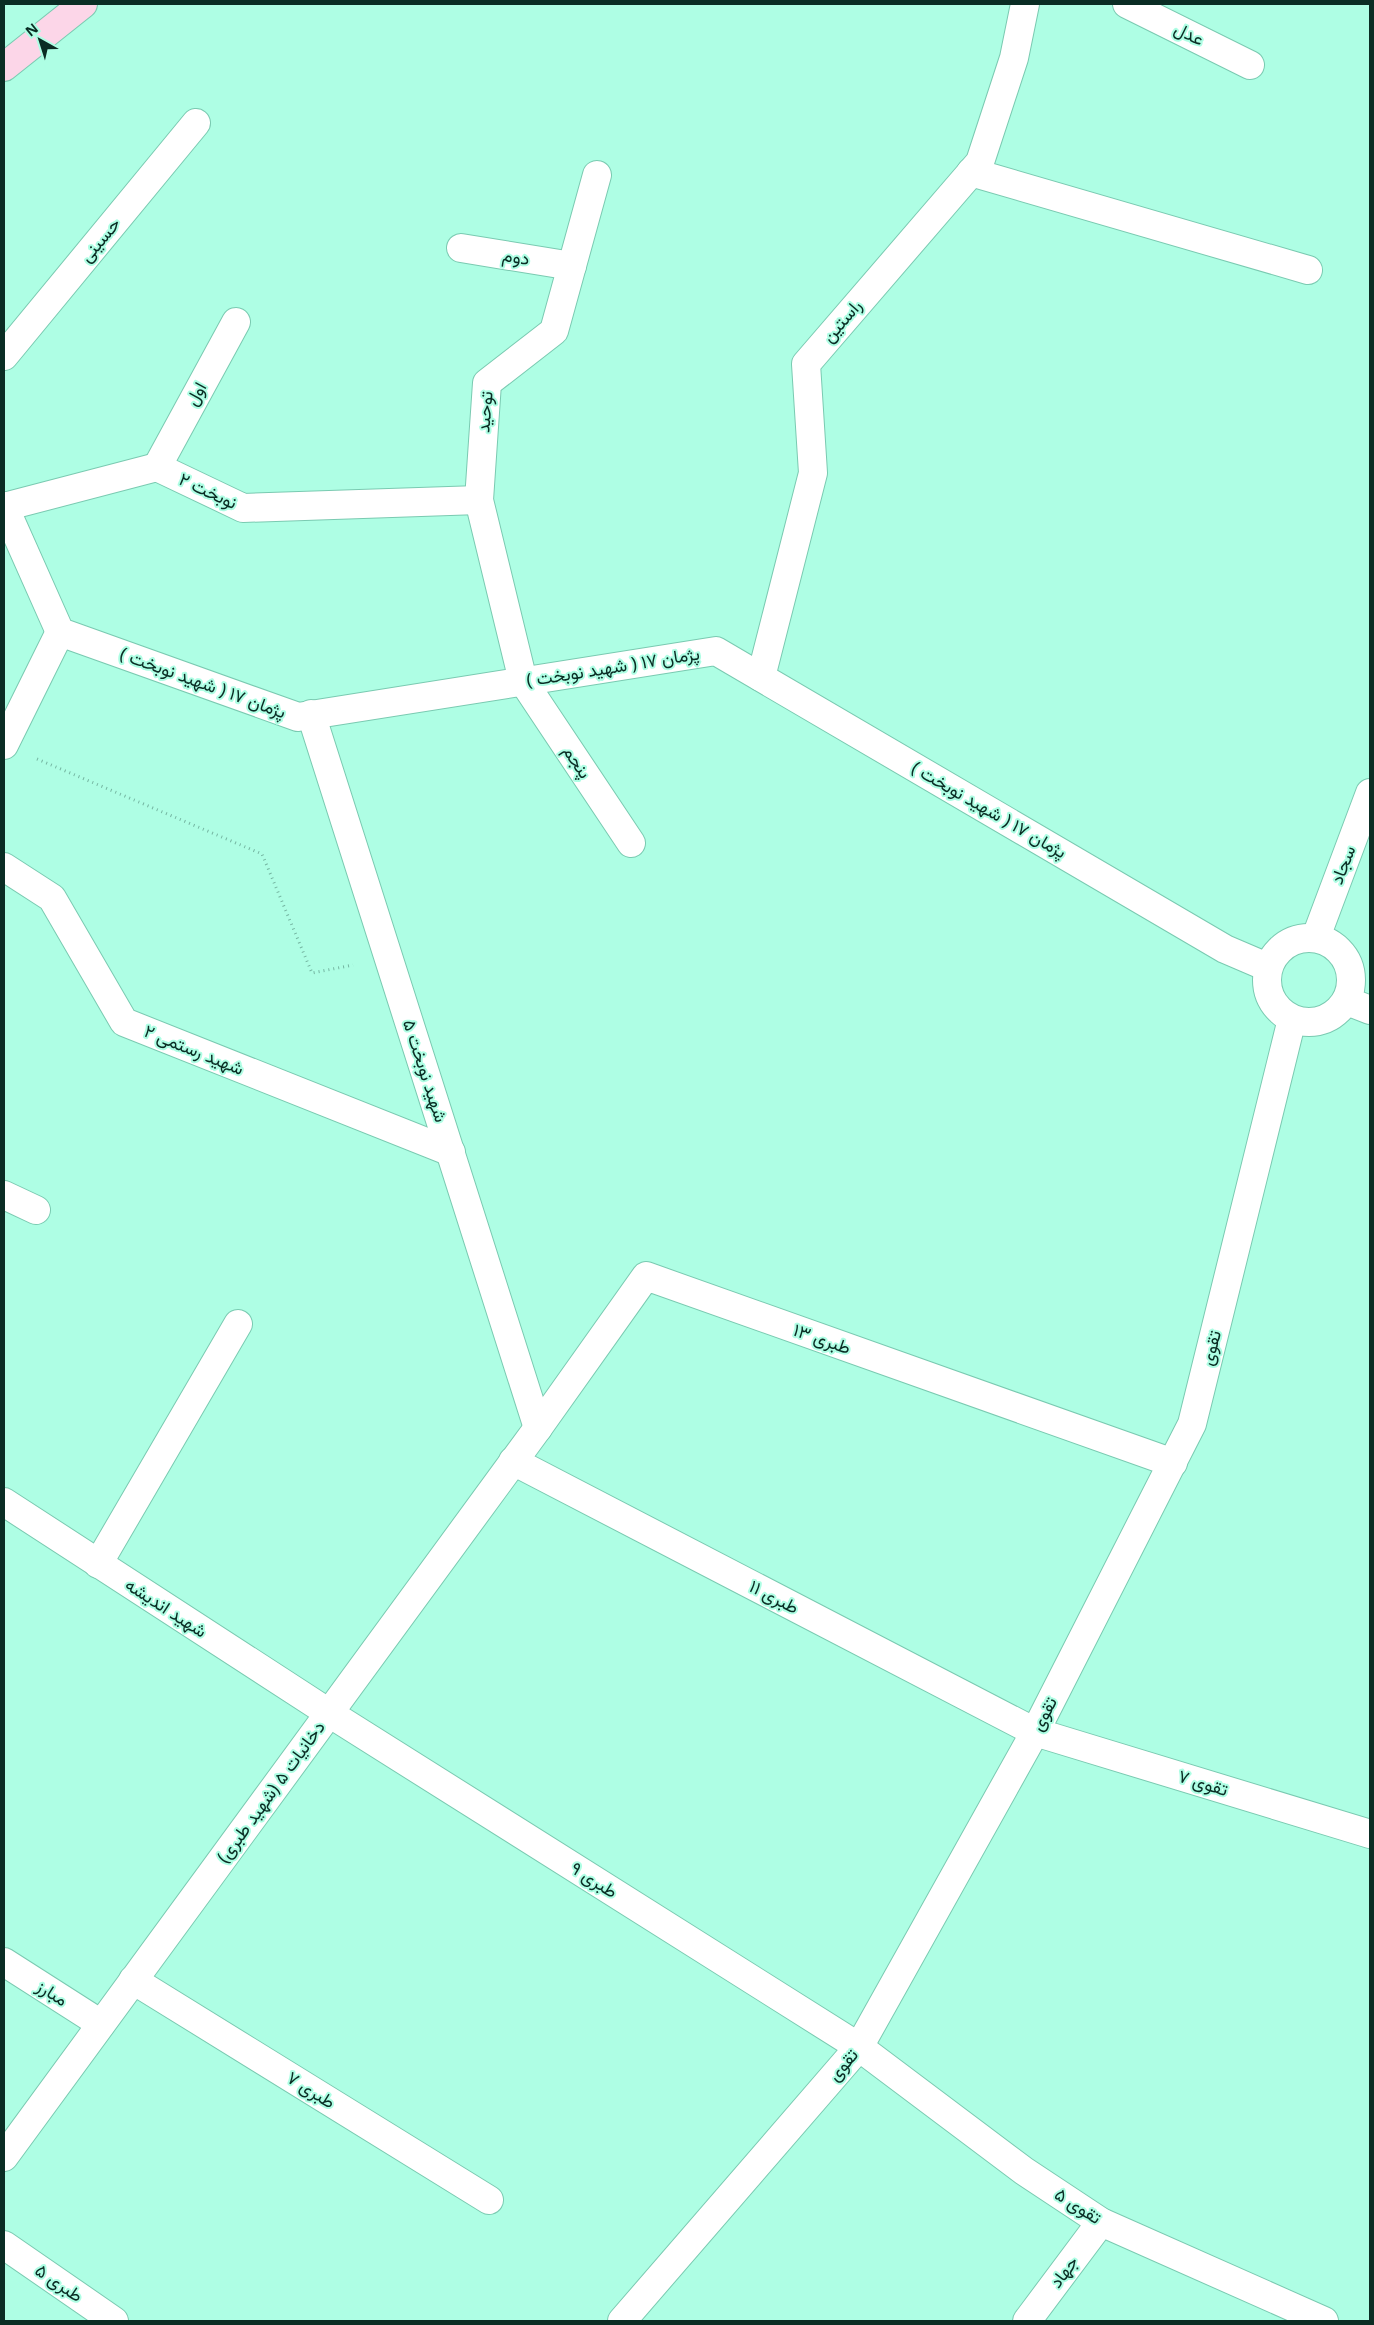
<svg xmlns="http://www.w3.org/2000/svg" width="1374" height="2325" viewBox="0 0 1374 2325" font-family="'Noto Sans',Vazirmatn,sans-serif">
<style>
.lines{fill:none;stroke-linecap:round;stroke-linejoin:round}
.street-casing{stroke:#7acab1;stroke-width:30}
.secondary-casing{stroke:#7acab1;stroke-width:30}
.path{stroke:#75b6a2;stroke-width:3;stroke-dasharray:1 4;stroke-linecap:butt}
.street{stroke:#fff;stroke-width:28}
.secondary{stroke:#fcd6e8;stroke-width:28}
.labels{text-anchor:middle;stroke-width:4;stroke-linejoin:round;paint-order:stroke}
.street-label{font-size:18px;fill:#0a2d24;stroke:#aefee4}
</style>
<rect width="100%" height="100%" fill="#aefee4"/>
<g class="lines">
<defs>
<g id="street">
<path d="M1127 4 1250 65"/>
<path d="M971 172 1308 270"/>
<path d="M597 175 554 331 487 383 479 500 523 681 631 843"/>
<path d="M461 248 572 266"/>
<path d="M4 356 196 123"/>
<path d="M157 467 236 322"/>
<path d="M4 506 60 632 298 717 716 651 1225 949 1267 967"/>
<path d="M4 507 157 467 243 508 479 500"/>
<path d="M761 677 813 473 806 364 980 162 1014 58 1025 4"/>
<path d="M311 714 538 1428"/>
<path d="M4 745 60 632"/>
<path d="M4 867 52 898 124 1022 451 1152"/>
<path d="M1316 937 1370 793"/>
<circle cx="1309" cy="980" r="42"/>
<path d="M1347 1001 1370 1010"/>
<path d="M4 1195 36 1210"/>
<path d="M513 1461 1035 1732 1370 1834"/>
<path d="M4 1502 329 1713 859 2047 1024 2171 1101 2222 1324 2321"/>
<path d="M98 1564 238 1324"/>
<path d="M4 1962 101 2024"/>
<path d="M133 1980 489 2200"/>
<path d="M4 2157 538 1428 646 1276 1173 1463"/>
<path d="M4 2245 114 2321"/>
<path d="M622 2321 859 2047 1035 1732 1192 1424 1292 1019"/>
<path d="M1027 2321 1101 2222"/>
</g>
<path id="secondary" d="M4 67 83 4"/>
</defs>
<use href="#street" class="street-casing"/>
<use href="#secondary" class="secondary-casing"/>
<path class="path" d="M37 759 262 854 312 973 353 965"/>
<use href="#street" class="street"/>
<use href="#secondary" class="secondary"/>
</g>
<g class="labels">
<g class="street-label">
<text transform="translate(1189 34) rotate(26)" y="6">عدل</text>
<text transform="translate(100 240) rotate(-50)" y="6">حسینی</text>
<text transform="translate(516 257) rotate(9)" y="6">دوم</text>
<text transform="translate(842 321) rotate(-49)" y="6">راستین</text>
<text transform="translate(196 394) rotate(-61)" y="6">اول</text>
<text transform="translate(485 412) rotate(-85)" y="6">توحید</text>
<text transform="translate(208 491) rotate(25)" y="6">نوبخت ۲</text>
<text transform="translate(613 667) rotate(-9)" y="6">پژمان ۱۷ ( شهید نوبخت )</text>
<text transform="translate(203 683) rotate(20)" y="6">پژمان ۱۷ ( شهید نوبخت )</text>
<text transform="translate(577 762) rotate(56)" y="6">پنجم</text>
<text transform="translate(989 810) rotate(30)" y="6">پژمان ۱۷ ( شهید نوبخت )</text>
<text transform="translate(1343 865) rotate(-69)" y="6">سجاد</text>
<text transform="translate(194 1050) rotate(22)" y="6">شهید رستمی ۲</text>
<text transform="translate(425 1071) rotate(72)" y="6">شهید نوبخت ۵</text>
<text transform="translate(822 1339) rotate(19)" y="6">طبری ۱۳</text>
<text transform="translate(1211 1348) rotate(-76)" y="6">تقوی</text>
<text transform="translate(774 1597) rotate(27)" y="6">طبری ۱۱</text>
<text transform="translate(166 1608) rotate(33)" y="6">شهید اندیشه</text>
<text transform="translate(1044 1714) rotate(-63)" y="6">تقوی</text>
<text transform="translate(1203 1783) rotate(17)" y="6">تقوی ۷</text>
<text transform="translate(271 1792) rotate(-54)" y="6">دخانیات ۵ (شهید طبری)</text>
<text transform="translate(594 1880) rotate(32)" y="6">طبری ۹</text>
<text transform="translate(52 1993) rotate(32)" y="6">مبارز</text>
<text transform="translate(843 2065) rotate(-50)" y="6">تقوی</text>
<text transform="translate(311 2090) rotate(32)" y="6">طبری ۷</text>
<text transform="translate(1078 2206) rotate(32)" y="6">تقوی ۵</text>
<text transform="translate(1064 2272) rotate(-53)" y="6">جهاد</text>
<text transform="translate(59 2283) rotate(34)" y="6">طبری ۵</text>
</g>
</g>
<rect width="1374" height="2325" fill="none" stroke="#0a2d24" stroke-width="10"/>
<g transform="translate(40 40) rotate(321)" stroke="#aefee4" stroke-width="4" paint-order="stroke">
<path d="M0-4L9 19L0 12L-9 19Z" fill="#0a2d24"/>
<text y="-8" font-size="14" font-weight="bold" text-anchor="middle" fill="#0a2d24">N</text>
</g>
</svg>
